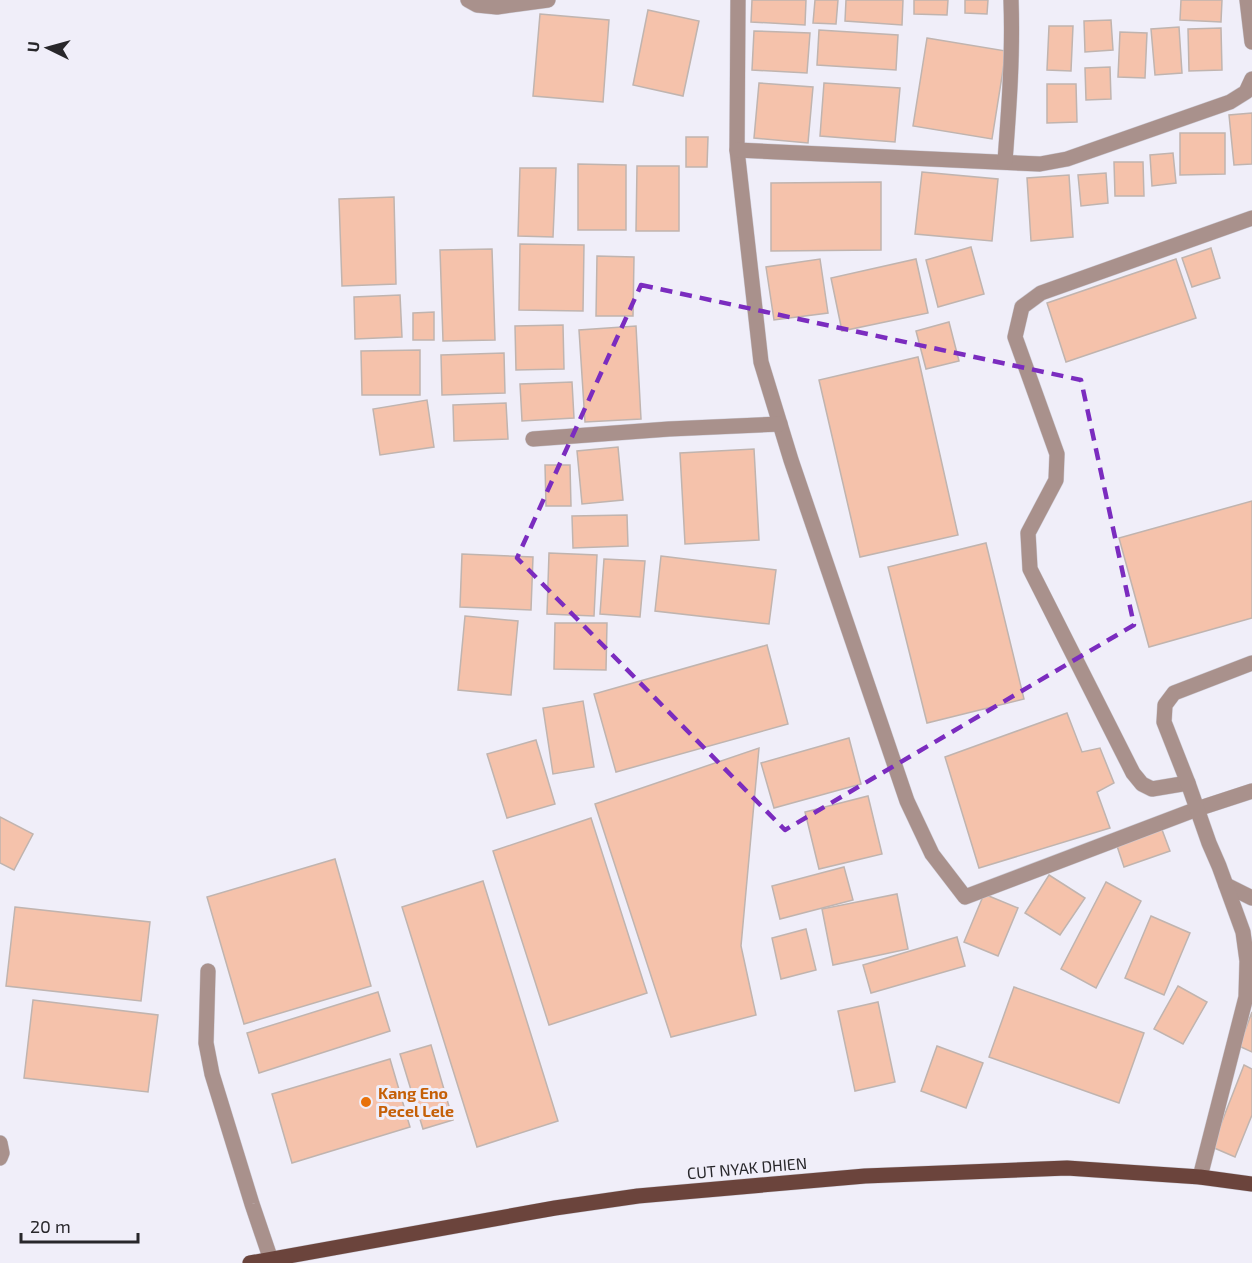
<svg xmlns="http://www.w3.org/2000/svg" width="1252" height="1263" viewBox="0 0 1252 1263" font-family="'Exo 2',sans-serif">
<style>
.building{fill:#f5c2ab;stroke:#c0b4af;stroke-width:1.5}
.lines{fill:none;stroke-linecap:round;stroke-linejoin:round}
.minor-casing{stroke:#cccad4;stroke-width:16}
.major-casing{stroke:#cccad4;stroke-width:16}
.minor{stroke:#a9918c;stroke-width:15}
.major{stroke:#6b443c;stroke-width:15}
.marked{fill:none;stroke:#7b2cbf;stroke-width:4.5;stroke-dasharray:12 8;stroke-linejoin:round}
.food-dot{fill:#e8710a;stroke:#f0eef9;stroke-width:2}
.labels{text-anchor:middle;stroke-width:6;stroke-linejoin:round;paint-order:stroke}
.food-label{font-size:16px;font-weight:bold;fill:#c56008;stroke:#f0eef9;text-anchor:start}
.street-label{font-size:16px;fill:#28272b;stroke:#f0eef9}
</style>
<rect width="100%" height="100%" fill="#f0eef9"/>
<g class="building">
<path d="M752 0H806L805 25 751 22Z"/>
<path d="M815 0H838L836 24 813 23Z"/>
<path d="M846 0H903L902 25 845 21Z"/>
<path d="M914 0H948L947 15 914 14Z"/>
<path d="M965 0H988L987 14 965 13Z"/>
<path d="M1181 0H1222L1221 22 1180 20Z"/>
<path d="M648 10 699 21 683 96 633 85Z"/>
<path d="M540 14 609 20 603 102 533 96Z"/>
<path d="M1111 20 1113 50 1085 52 1084 21Z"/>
<path d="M1049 26H1073L1071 71 1047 70Z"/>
<path d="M1179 27 1182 73 1155 75 1151 29Z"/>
<path d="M1221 28 1222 70 1189 71 1188 29Z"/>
<path d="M819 30 898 35 896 70 817 65Z"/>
<path d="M754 31 810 33 807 73 752 70Z"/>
<path d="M1120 32 1147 33 1145 78 1118 77Z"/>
<path d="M927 38 1006 51 992 139 913 126Z"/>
<path d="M1110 67 1111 99 1086 100 1085 68Z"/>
<path d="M759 83 813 87 808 143 754 138Z"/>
<path d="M824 83 900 88 895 142 820 136Z"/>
<path d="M1047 84H1076L1077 122 1047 123Z"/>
<path d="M1252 113V164L1234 165 1229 115Z"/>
<path d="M1180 133H1225V174L1180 175Z"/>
<path d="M686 137H708L707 167H686Z"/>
<path d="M1173 153 1176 183 1152 186 1150 155Z"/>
<path d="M1114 162H1143L1144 196H1115Z"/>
<path d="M578 164 626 165V230H578Z"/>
<path d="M637 166H679V231H636Z"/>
<path d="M520 168H556L553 237 518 236Z"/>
<path d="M922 172 998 179 992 241 915 234Z"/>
<path d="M1106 173 1108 203 1081 206 1078 175Z"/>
<path d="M1069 175 1073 237 1031 241 1027 178Z"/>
<path d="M881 182V250L771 251V183Z"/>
<path d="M394 197 396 284 342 286 339 199Z"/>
<path d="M520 244 584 245 583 311 519 310Z"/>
<path d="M971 247 984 294 938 307 926 260Z"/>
<path d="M1211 248 1220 278 1192 287 1182 258Z"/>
<path d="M492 249 495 340 443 341 440 250Z"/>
<path d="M597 256 634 257 633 316H596Z"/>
<path d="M820 259 828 313 774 320 766 267Z"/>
<path d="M916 259 928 313 842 331 831 278Z"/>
<path d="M1176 259 1196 318 1066 362 1047 303Z"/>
<path d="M400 295 402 337 355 339 354 297Z"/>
<path d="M434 312V340H413V313Z"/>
<path d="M949 322 959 361 926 369 916 331Z"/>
<path d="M563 325 564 369 516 370 515 326Z"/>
<path d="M636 326 641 419 585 422 579 330Z"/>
<path d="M420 350V395H362L361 351Z"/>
<path d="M504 353 505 393 442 395 441 355Z"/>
<path d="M918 357 958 535 860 557 819 380Z"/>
<path d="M572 382 574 418 522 421 520 384Z"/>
<path d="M427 400 434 447 380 455 373 409Z"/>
<path d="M506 403 508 439 454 441 453 405Z"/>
<path d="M618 447 623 500 582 504 577 451Z"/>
<path d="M754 449 759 540 685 544 680 453Z"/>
<path d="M545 465H570L571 506H546Z"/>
<path d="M1252 501V618L1149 647 1119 538Z"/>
<path d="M627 515 628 546 573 548 572 516Z"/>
<path d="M986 543 1024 699 927 723 888 567Z"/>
<path d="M549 553 597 555 594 616 547 614Z"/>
<path d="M462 554 533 557 531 610 460 607Z"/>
<path d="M661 556 776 570 769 624 655 611Z"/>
<path d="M604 559 645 561 640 617 600 614Z"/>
<path d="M465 616 518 621 511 695 458 690Z"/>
<path d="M555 623H607L606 670 554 669Z"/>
<path d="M767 645 788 724 616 772 594 694Z"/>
<path d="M583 701 594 767 553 774 543 708Z"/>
<path d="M1067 713 1082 752 1100 748 1114 783 1097 792 1110 828 979 868 945 757Z"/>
<path d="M849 738 861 784 774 808 761 763Z"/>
<path d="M536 740 555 804 507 818 487 754Z"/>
<path d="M759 748 741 946 756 1015 671 1037 595 804Z"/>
<path d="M868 796 882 854 819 869 805 812Z"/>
<path d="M0 817 33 834 14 870 0 863Z"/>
<path d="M591 818 647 993 549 1025 493 851Z"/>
<path d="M1161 827 1170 851 1124 867 1116 843Z"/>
<path d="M335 859 371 986 244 1024 207 897Z"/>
<path d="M844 867 853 900 780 919 772 886Z"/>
<path d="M1049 875 1085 898 1060 935 1025 913Z"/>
<path d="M483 881 558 1121 477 1147 402 907Z"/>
<path d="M1106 882 1141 901 1096 988 1061 969Z"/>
<path d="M897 894 908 949 833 965 822 909Z"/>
<path d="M984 894 1018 908 998 956 964 942Z"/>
<path d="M15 907 150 922 141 1001 6 986Z"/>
<path d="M1151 916 1190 933 1164 995 1125 978Z"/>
<path d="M806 929 816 970 781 979 772 938Z"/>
<path d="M957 937 965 966 871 993 863 965Z"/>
<path d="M1178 986 1207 1002 1183 1044 1154 1029Z"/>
<path d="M1014 987 1144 1033 1119 1103 989 1057Z"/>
<path d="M378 992 390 1031 259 1073 247 1033Z"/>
<path d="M33 1000 158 1015 148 1092 24 1078Z"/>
<path d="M878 1002 895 1082 855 1091 838 1011Z"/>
<path d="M1252 1012V1052L1239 1046Z"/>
<path d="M431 1045 453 1120 423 1129 400 1054Z"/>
<path d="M937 1046 983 1063 966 1108 921 1091Z"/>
<path d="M390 1059 410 1127 292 1163 272 1094Z"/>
<path d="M1244 1065 1252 1069V1115L1235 1157 1212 1147Z"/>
</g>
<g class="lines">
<defs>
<g id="minor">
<path d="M468 0 477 5 497 7 548 0"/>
<path d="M738 0 737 150 761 362 791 460 907 801 932 854 965 897 1197 809 1252 791"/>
<path d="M1247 0 1252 42"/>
<path d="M737 150 1040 164 1067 159 1230 102 1246 92 1252 79"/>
<path d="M1005 161C1009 108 1013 54 1011 0"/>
<path d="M533 439 669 429 780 424"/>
<path d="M1188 783 1152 789 1142 784 1133 773 1030 569 1028 533 1056 480 1057 454 1015 337 1022 307 1041 293 1252 218"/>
<path d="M1226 885 1252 898"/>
<path d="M208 971 206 1043 212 1074 252 1204 271 1260"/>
<path d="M0 1143 2 1153 0 1158"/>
<path d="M1200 1177 1246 997 1247 961 1243 932 1219 866 1209 843 1188 783 1164 722 1165 705 1174 693 1252 663"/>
</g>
<path id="major" d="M250 1263 555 1208 638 1196 865 1176 1067 1168 1200 1177 1252 1184"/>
</defs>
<use href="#minor" class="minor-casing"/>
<use href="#major" class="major-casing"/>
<use href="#minor" class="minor"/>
<use href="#major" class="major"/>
</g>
<path class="marked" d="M641 285 1081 380 1134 625 785 830 517 558Z"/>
<circle class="food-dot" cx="366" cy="1102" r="6"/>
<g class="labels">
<g class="food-label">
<text x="378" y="1099">Kang Eno<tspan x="378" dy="18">Pecel Lele</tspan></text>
</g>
<g class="street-label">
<text transform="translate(747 1168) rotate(-5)" y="6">CUT NYAK DHIEN</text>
</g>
</g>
<g transform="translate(48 48) rotate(275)" stroke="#f0eef9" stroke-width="4.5" paint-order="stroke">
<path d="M0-4.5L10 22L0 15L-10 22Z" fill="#28272b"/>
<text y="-9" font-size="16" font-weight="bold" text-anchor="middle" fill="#28272b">U</text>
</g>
<path d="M21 1233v9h117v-9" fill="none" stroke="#28272b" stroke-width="3"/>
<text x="30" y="1233" font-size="18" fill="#28272b" stroke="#f0eef9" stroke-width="4.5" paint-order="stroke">20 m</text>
</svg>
